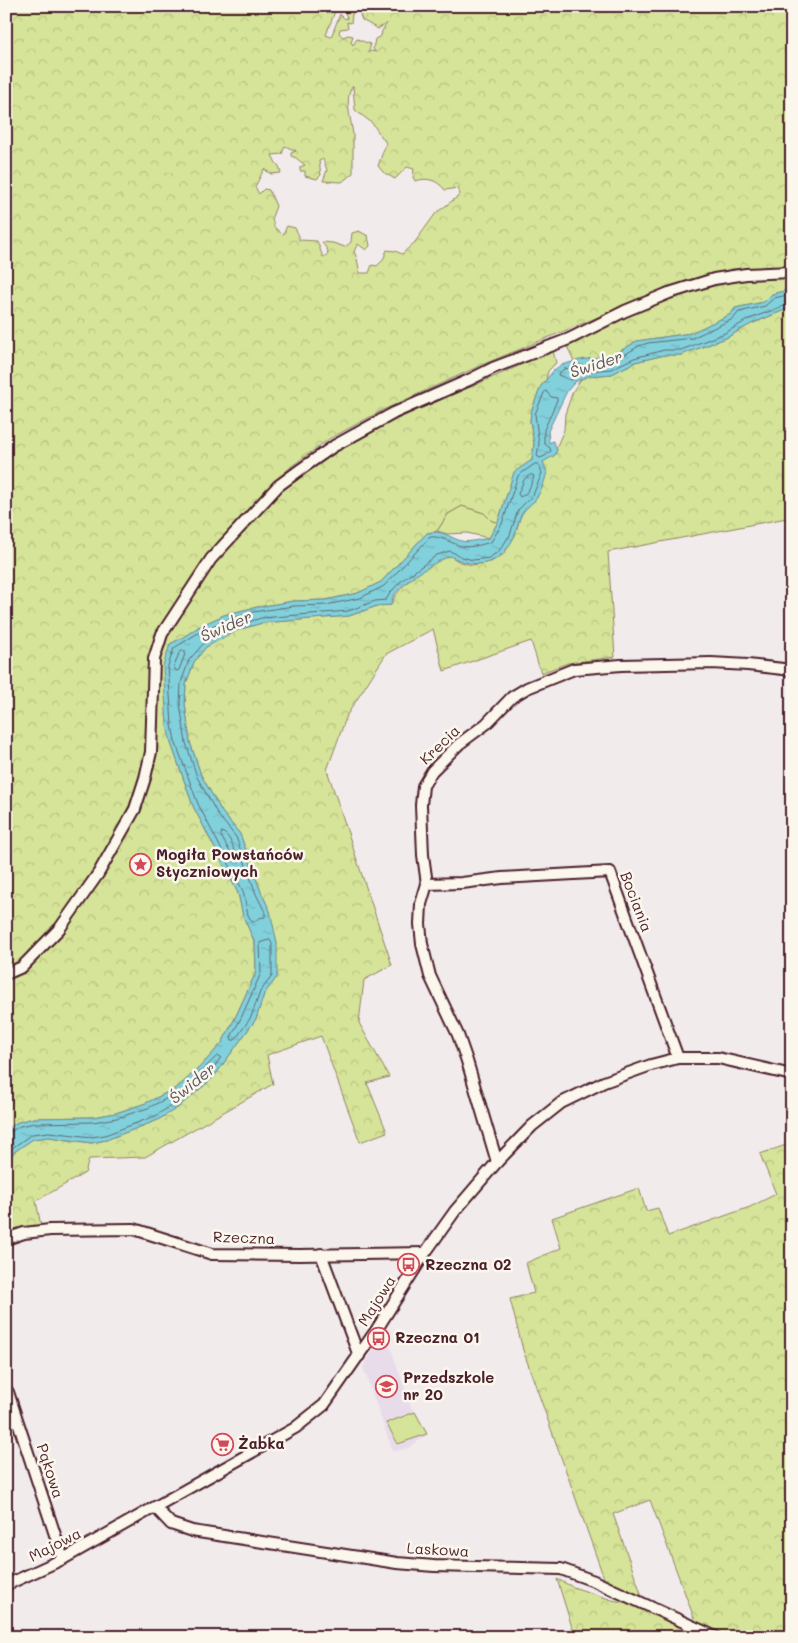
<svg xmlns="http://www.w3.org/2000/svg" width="798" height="1643" viewBox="0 0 798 1643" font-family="Mali,sans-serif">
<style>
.built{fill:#e8dceb}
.green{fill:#d5e498;stroke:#908262}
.forest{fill:url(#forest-crowns);stroke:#908262;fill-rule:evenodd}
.water{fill:url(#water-ripples);stroke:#6b8a95}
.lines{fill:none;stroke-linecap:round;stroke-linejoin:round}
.shore{stroke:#606672;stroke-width:1}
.minor-casing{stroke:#4a1f2b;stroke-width:14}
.minor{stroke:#fbf7ec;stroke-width:10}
.labels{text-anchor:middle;stroke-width:5;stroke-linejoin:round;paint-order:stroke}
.street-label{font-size:15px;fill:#4a1f2b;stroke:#fbf7ec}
.poi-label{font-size:15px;font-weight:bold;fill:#4a1f2b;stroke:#fbf7ec;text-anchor:start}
.water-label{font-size:16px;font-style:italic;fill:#5a5460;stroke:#fbf7ec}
</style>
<defs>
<pattern id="forest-crowns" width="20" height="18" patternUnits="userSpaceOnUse" patternTransform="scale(1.25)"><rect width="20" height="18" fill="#d5e498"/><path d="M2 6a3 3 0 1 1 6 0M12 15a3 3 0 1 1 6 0" fill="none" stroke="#b8c383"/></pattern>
<pattern id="water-ripples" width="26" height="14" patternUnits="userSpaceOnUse" patternTransform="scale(1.25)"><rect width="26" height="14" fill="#81d1dc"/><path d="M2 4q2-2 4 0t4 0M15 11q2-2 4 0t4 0" fill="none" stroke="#71b3bd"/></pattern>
</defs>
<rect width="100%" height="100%" fill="#f2ebec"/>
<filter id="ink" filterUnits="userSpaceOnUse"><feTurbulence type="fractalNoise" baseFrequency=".02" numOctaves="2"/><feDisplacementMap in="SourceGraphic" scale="10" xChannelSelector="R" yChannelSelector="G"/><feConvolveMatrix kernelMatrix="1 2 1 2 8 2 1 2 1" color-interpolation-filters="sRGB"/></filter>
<g filter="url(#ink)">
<path class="built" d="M385 1331 411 1407 415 1411 427 1434 409 1448 393 1452 363 1367Z"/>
<g class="green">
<path d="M462 506 484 513 492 521 498 522 489 538 467 533 447 534 437 531 448 514Z"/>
<path d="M415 1412 427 1434 398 1444 386 1423Z"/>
</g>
<g class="forest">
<path d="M6 6H337L326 35 331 37 340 14 345 19 347 18 345 12 340 11 342 7 353 6 351 23 347 22 348 28 340 29 339 33 343 37 348 35 353 36 351 42 353 45 357 39 370 44V48L368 53 371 51 376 52 373 49 375 39 381 36 382 31 387 23 378 29 362 20 360 15 366 6H792V267L732 269 688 280 484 364 383 410 329 439 292 466 266 489 207 554 156 633 148 658 146 751 140 776 129 806 93 872 57 925 19 962 6 968ZM353 86 355 110 372 123 386 143 378 166 383 172 395 179 407 167 414 169 413 177 415 181C428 177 437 180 445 190L458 188 460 195 436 213 415 242 402 254 395 251 387 250 383 260 377 266 372 265 369 273H360L357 259 354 251 358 244 366 250 370 246 368 236 359 231 352 233 351 242 345 247 333 243 322 242 328 251 327 255 323 257 317 241 299 240V236L295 228 287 226 283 235 274 227 272 217 276 206 269 190 264 189 259 194 255 187 264 169 271 174 281 173 279 166 276 163 272 155 282 154 285 146 296 151 291 153V156L296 158 305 165 300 167V171H305V176L317 179 321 175 319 161 323 159 327 170 323 181 342 182 353 173C353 161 353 149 353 136 352 121 343 98 353 86Z"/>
<path d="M792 278V289L772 294 764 302 735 308 731 314 691 333 637 341 622 350 601 357 574 362 567 346 653 303 692 290 737 279Z"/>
<path d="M792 307V517L608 552 615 657 568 663 541 673 531 641 444 671 433 629 386 654 347 715 327 770 392 965 364 980 359 1023 389 1077 367 1083 387 1132 360 1142 321 1036 267 1055 273 1084 145 1157 89 1159 85 1173 36 1201 41 1226 6 1240V1163L14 1152 33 1139 49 1137 91 1143 106 1140 158 1120 177 1108 213 1078 256 1019 264 994 277 977 270 911 261 892 240 834 222 812 201 775 190 742 185 704 186 684 194 662 206 647 238 630 262 623 349 616 377 606 391 605C397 585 430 563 450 556L460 562 472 565 491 562 504 554 514 537 522 512 537 498 543 462 557 450 556 448 564 430 565 414 573 391 581 379 589 376 612 374 635 362 665 355H681L726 338 751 324Z"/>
<path d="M553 351 556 363 548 371 546 380 541 386 531 412 530 421 534 444 532 460 514 473 498 522 492 521 484 513 462 506 448 514 437 531 427 533 381 582 358 593 326 600 294 601 252 608 224 615 200 626 182 638 170 644 171 743 193 806 238 893 243 916 255 943 256 972 236 1016 222 1043 200 1067 178 1087 146 1103 116 1113 93 1117 34 1118 18 1122 6 1129V979L25 970 139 811 150 779 156 753 159 661 167 638 217 560 283 490 338 451 397 419Z"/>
<path d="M792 1143V1637H729L696 1623 650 1500 613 1514 643 1599 605 1581 523 1350 510 1299 534 1293 526 1263 561 1248 552 1218 639 1188 646 1211 658 1208 668 1236 750 1207 776 1194 760 1154Z"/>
<path d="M557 1579 573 1587 612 1600 628 1603 703 1637H575Z"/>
</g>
<path class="water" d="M792 289V307L751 324 726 338 681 355H665L635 362 612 374 589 376 581 379 575 382 567 391 548 431 549 443 553 441 557 450 555 455 543 462 547 472C545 480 542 490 537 497 534 503 527 506 524 511 518 518 518 529 514 537 500 566 477 570 450 556 436 561 400 583 393 597 392 599 392 602 391 605L377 606 349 616 262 623 238 630 206 647 194 662 186 684 185 704 190 742 201 775 222 812 240 834 261 892 270 911 277 943V977L264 994 256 1019 213 1078 177 1108 158 1120 106 1140 92 1143 49 1137 33 1139 14 1152 6 1163V1129L18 1122 34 1118 93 1117 116 1113 146 1103 178 1087 200 1067 222 1043 236 1016 256 972 255 943 243 916 238 893 193 806 171 743 167 726 163 666 170 644 182 638 200 626 224 615 252 608 294 601 326 600 358 593 381 582 427 533C445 530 446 536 461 541 470 543 480 539 489 538L498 522 514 472 532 460 534 444 530 421 531 412 541 386 554 370 561 365 580 360 601 357 622 350 637 341 691 333 731 314 735 308 764 302 772 294Z"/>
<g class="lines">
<g class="shore">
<path d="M792 294 774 298 765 306 739 312 733 319 692 338 648 343 639 346 624 355 603 362 564 369 559 373 558 375 570 380 588 371 611 369 634 358 664 350H681L725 333 749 319 792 303"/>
<path d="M546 391 551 397 557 398V400L544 430V443L550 448 551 451 545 456 540 458 537 456 539 444 535 414 544 393Z"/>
<path d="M535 464H538L542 473 533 495 518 510 510 535 499 551 489 558 473 560 462 557 450 551 437 555 401 581 390 593 386 600 375 601 348 611 261 618 236 626 204 643 189 660 181 683 180 704 186 743 197 777 218 815 236 837 256 894 265 912V917L259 918 254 922H252L248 915 243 891 198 804 175 741 172 725 168 666 174 648 203 630 226 620 253 612 294 606 326 605 360 598 384 586 430 537C441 536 447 541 458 545 468 549 480 545 491 542L502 524 518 476Z"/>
<path d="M530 475H533L534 477C531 485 528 494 520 497L518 494 524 480Z"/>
<path d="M182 651H185V654L179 670 176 671 174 667 179 653Z"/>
<path d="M222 832C229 835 232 844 234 850L233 853 230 852 221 836Z"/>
<path d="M270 940 272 944V976L260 992 251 1017 235 1040H232L231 1037 241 1018 261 973 260 943Z"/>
<path d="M6 1133 10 1132 20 1126 35 1123 93 1122 117 1118 148 1108 181 1091 217 1056 221 1057 209 1075 174 1104 155 1116 105 1135 92 1137 49 1132 32 1134 12 1148 6 1155"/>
</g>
<defs>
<g id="minor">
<path d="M427 884 462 883 502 878 610 872 678 1058"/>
<path d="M6 974 22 967 60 928 98 874 135 809 145 778 151 752 154 659 162 634 211 559 278 486 301 469 334 446 394 413 469 380 493 368 569 339 625 311 669 293 714 279 746 274 792 272"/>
<path d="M497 1162 467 1061 458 1035 430 976 422 944 420 924 421 904 427 884 423 855 421 805 423 786 432 771 459 744 486 724 512 697 527 688 574 669 621 665 711 663 748 665 792 670"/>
<path d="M6 1239 24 1233 50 1230 134 1229 212 1254 300 1255 425 1253"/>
<path d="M321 1254 359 1356"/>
<path d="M8 1392 63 1559"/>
<path d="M155 1507 171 1524 192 1531 397 1563 434 1566 561 1569 594 1581 716 1637"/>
<path d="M6 1585 63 1559 155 1507 295 1428 324 1405 377 1329 425 1253 455 1211 497 1162 532 1126 561 1103 604 1082 651 1065 678 1058H718L792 1075"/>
</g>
</defs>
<use href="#minor" class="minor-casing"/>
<use href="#minor" class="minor"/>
</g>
</g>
<defs>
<symbol id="sight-ring" viewBox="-11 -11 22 22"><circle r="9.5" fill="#fbf7ec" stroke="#d1495b" stroke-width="1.5"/><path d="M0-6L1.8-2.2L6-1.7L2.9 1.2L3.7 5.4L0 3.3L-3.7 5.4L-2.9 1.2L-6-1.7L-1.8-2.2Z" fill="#d1495b"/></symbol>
<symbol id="bus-ring" viewBox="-11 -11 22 22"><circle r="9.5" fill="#fbf7ec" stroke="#d1495b" stroke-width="1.5"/><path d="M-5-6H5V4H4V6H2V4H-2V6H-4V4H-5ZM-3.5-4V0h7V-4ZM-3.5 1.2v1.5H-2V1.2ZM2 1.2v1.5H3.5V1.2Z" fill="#d1495b"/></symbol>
<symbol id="school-ring" viewBox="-11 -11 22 22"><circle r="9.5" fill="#fbf7ec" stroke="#d1495b" stroke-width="1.5"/><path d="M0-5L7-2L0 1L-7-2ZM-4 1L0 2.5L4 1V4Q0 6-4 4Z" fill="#d1495b"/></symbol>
<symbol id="supermarket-ring" viewBox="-11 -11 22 22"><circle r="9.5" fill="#fbf7ec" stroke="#d1495b" stroke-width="1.5"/><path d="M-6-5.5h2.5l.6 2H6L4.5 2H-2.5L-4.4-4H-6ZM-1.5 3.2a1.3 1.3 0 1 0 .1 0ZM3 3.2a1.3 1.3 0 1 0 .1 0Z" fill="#d1495b"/></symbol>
</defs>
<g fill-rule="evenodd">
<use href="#sight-ring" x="128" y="852" width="25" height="25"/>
<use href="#bus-ring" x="396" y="1252" width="25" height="25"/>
<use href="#bus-ring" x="366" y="1326" width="25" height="25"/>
<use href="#school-ring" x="374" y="1374" width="25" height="25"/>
<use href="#supermarket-ring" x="210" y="1432" width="25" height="25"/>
</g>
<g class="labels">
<g class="street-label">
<text transform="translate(440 745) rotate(-44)" y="5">Krecia</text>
<text transform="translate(636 902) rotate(69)" y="5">Bociania</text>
<text transform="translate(244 1238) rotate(2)" y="5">Rzeczna</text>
<text transform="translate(377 1301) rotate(-58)" y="5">Majowa</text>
<text transform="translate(50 1471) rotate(72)" y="5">Pąkowa</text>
<text transform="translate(55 1545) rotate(-27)" y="5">Majowa</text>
<text transform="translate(438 1550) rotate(3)" y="5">Laskowa</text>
</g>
<g class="poi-label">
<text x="156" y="860">Mogiła Powstańców<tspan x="156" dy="17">Styczniowych</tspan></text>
<text x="425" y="1270">Rzeczna 02</text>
<text x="395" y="1343">Rzeczna 01</text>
<text x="403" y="1383">Przedszkole<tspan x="403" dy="17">nr 20</tspan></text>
<text x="238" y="1449">Żabka</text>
</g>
<g class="water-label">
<text transform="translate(596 364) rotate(-18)" y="6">Świder</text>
<text transform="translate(226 626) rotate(-23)" y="6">Świder</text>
<text transform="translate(192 1083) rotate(-39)" y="6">Świder</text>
</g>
</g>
<rect width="798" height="1643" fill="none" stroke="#fbf7ec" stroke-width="25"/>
<rect x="12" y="12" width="773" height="1618" fill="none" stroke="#4a1f2b" stroke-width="2" filter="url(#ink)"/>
</svg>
